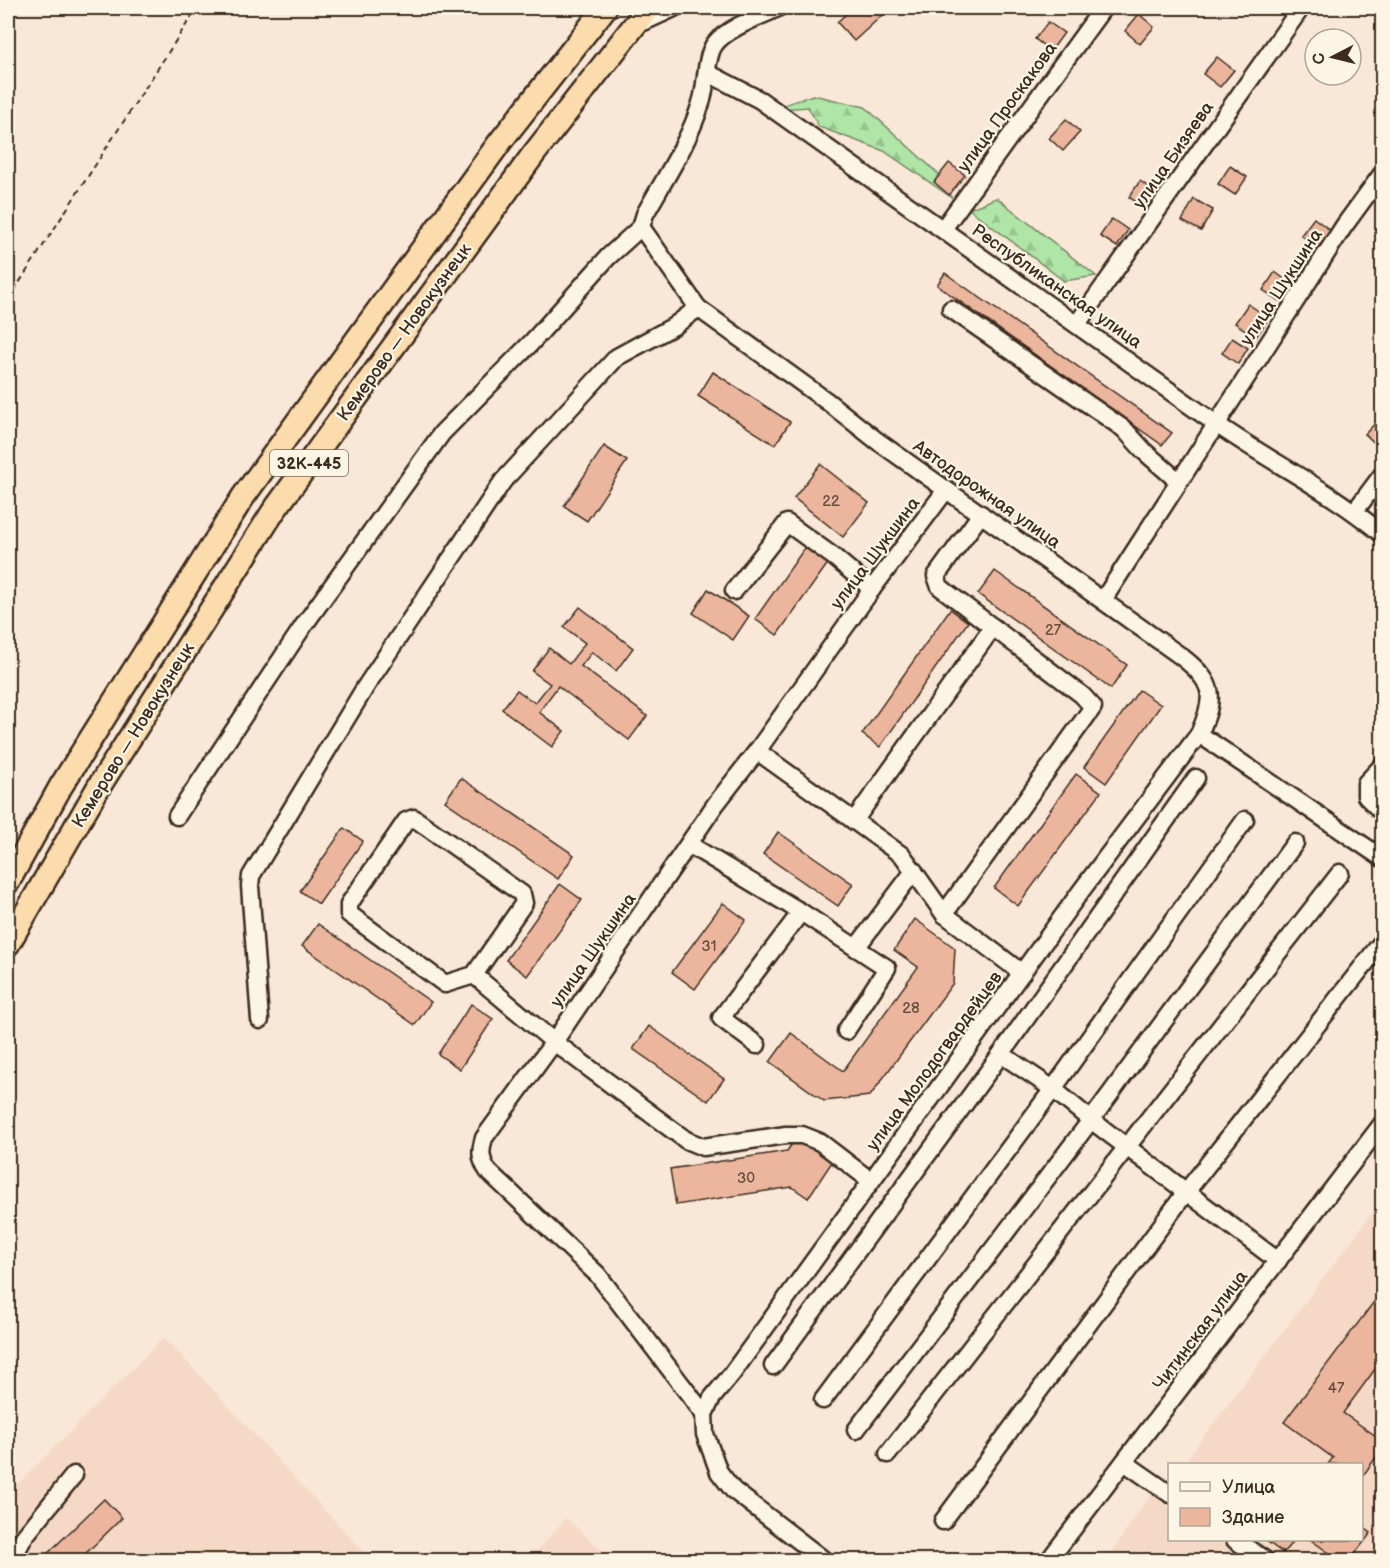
<svg xmlns="http://www.w3.org/2000/svg" width="1390" height="1568" viewBox="0 0 1390 1568" font-family="'Balsamiq Sans',sans-serif">
<style>
.built{fill:#f5d9c6}
.forest{fill:url(#forest-firs);stroke:#758862;stroke-width:1.5}
.building{fill:#ebb69d;stroke:#3b2a1e;stroke-width:1.5}
.lines{fill:none;stroke-linecap:round;stroke-linejoin:round}
.minor-casing{stroke:#3b2a1e;stroke-width:21}
.highway-casing{stroke:#3b2a1e;stroke-width:27}
.path{stroke:#3b2a1e;stroke-width:2;stroke-dasharray:6 4.5;stroke-linecap:butt}
.minor{stroke:#fcf5e5;stroke-width:16}
.highway{stroke:#fcdcac;stroke-width:22}
.labels{text-anchor:middle;stroke-width:4.5;stroke-linejoin:round;paint-order:stroke}
.number-label{font-size:15px;fill:#674d3e}
.shield{fill:#fcf5e5;stroke:#75675a;stroke-width:1.5}
.shield-label{font-size:16px;font-weight:bold;fill:#3b2a1e}
.street-label{font-size:18px;fill:#3b2a1e;stroke:#fcf5e5}
</style>
<defs>
<pattern id="forest-firs" width="22" height="20" patternUnits="userSpaceOnUse" patternTransform="scale(1.5)"><rect width="22" height="20" fill="#afe5a7"/><path d="M5 1l3.5 6h-7zM16 11l3.5 6h-7z" fill="#97c58f"/></pattern>
</defs>
<rect width="100%" height="100%" fill="#f9e8d7"/>
<filter id="ink" filterUnits="userSpaceOnUse"><feTurbulence type="fractalNoise" baseFrequency=".0167" numOctaves="2"/><feDisplacementMap in="SourceGraphic" scale="12" xChannelSelector="R" yChannelSelector="G"/><feConvolveMatrix kernelMatrix="1 2 1 2 8 2 1 2 1" color-interpolation-filters="sRGB"/></filter>
<g filter="url(#ink)">
<g class="built">
<path d="M1382 1200V1560H1275L1247 1540H1362V1464H1183Z"/>
<path d="M164 1337 371 1560H8V1494Z"/>
<path d="M1151 1494 1169 1507 1170 1540H1218L1248 1560H1106Z"/>
<path d="M566 1518 613 1560H529Z"/>
</g>
<g class="forest">
<path d="M813 95 865 107 945 180 951 197 884 151 819 127 808 107 769 110Z"/>
<path d="M996 198H997L1096 276 1064 281 969 209Z"/>
</g>
<g class="building">
<path d="M853 8H890L854 41 837 22Z"/>
<path d="M1139 14 1154 27 1140 44 1125 31Z"/>
<path d="M1048 22 1064 33 1051 51 1035 39Z"/>
<path d="M1217 57 1234 70 1220 87 1203 74Z"/>
<path d="M1066 119 1080 132 1063 151 1049 138Z"/>
<path d="M949 163 965 175 949 195 934 182Z"/>
<path d="M1230 166 1247 177 1235 195 1218 184Z"/>
<path d="M1140 181 1156 192 1145 208 1129 197Z"/>
<path d="M1194 199 1213 210 1201 231 1182 221Z"/>
<path d="M1314 218 1331 231 1318 248 1301 235Z"/>
<path d="M1112 219 1128 230 1117 247 1100 236Z"/>
<path d="M1275 272 1291 284 1279 301 1263 290Z"/>
<path d="M945 273 1172 433 1162 445 937 285Z"/>
<path d="M1248 304 1269 318 1256 337 1235 323Z"/>
<path d="M1232 338 1248 348 1238 364 1222 353Z"/>
<path d="M713 372 790 422 775 445 698 396Z"/>
<path d="M1381 417 1382 419V450L1365 434Z"/>
<path d="M604 446 627 461 587 521 564 506Z"/>
<path d="M820 464 869 503 843 537 794 498Z"/>
<path d="M806 546 829 562 777 635 755 619Z"/>
<path d="M995 571 1127 665 1111 689 978 594Z"/>
<path d="M708 589 749 616 733 640 693 613Z"/>
<path d="M580 607 633 648 616 671 592 652 581 666 647 716 629 740 558 686 539 712 564 731 552 747 502 709 517 690 535 703 550 684 532 671 549 648 569 664 585 643 564 627Z"/>
<path d="M950 609 968 622 880 747 862 734Z"/>
<path d="M1139 690 1161 705 1106 783 1084 767Z"/>
<path d="M1076 774 1101 792 1018 906 994 888Z"/>
<path d="M461 778 574 855 558 879 445 801Z"/>
<path d="M344 828 363 841 319 904 300 891Z"/>
<path d="M778 832 853 884 838 906 763 854Z"/>
<path d="M560 884 582 900 527 976 506 960Z"/>
<path d="M723 903 746 920 695 989 672 972Z"/>
<path d="M915 919 955 948 953 983 870 1096 824 1101 770 1062 791 1033 843 1071 918 967 894 950Z"/>
<path d="M318 924 431 1002 415 1025 302 946Z"/>
<path d="M471 1004 493 1019 460 1069 438 1054Z"/>
<path d="M649 1026 724 1079 708 1101 633 1049Z"/>
<path d="M798 1135 834 1159 808 1198 792 1187 676 1205 670 1169 787 1151Z"/>
<path d="M1376 1299 1382 1304V1363L1381 1361 1343 1413 1376 1436 1382 1426V1449L1362 1477V1464H1328L1333 1458 1284 1422Z"/>
<path d="M104 1499 122 1518 79 1560H41Z"/>
<path d="M1362 1526 1371 1533 1350 1560H1339L1311 1540H1362Z"/>
<path d="M1265 1540H1294L1283 1553Z"/>
</g>
<g class="lines">
<defs>
<g id="minor">
<path d="M778 8C760 16 725 29 714 45 705 59 707 86 701 103 689 142 665 178 645 214L641 227 698 308 828 402 876 440 1182 657C1215 683 1216 697 1199 734L1081 891 731 1375 712 1398 704 1414 705 1434 719 1472 733 1490 824 1560"/>
<path d="M637 25 674 8"/>
<path d="M708 73 760 100C911 207 1062 314 1212 421 1268 461 1330 490 1382 534"/>
<path d="M943 229 1103 8"/>
<path d="M951 309 1124 429 1145 452 1178 481"/>
<path d="M1077 324 1301 8"/>
<path d="M1355 511 1382 475"/>
<path d="M734 591 787 523 834 557 872 589"/>
<path d="M1103 600 1344 226 1382 174"/>
<path d="M1199 734 1382 858"/>
<path d="M757 751 903 856 944 914 1022 973"/>
<path d="M1382 766 1366 783V796L1382 812"/>
<path d="M177 816 304 625 442 433 531 343 608 257 641 227"/>
<path d="M414 818 522 894 524 903 474 975 445 984 349 914V904L406 821Z"/>
<path d="M854 821 993 627"/>
<path d="M690 845 801 912 887 968 846 1031"/>
<path d="M944 914 1093 707 1082 695 940 587 936 576 981 514"/>
<path d="M856 948 914 871"/>
<path d="M474 975 554 1042 686 1140 703 1147 786 1135H802L820 1142 871 1181"/>
<path d="M260 1020 250 886 251 876 366 686 503 481 617 357 674 326 698 308"/>
<path d="M757 1045 721 1018 801 912"/>
<path d="M1001 1054 1053 1089 1091 1120 1278 1261"/>
<path d="M773 1366 1001 1054 1196 778"/>
<path d="M823 1400 1053 1089 1245 820"/>
<path d="M704 1414 598 1275 488 1171C480 1159 480 1151 484 1138L554 1042 715 805 757 751 872 589 946 490"/>
<path d="M856 1430 1091 1120 1295 843"/>
<path d="M888 1454 1340 873"/>
<path d="M1124 1462 1170 1494"/>
<path d="M943 1521 1186 1192 1382 942"/>
<path d="M1235 1540 1265 1560"/>
<path d="M12 1560 24 1537 74 1475"/>
<path d="M1049 1560 1382 1124"/>
</g>
<g id="highway">
<path d="M8 882 61 786 243 497 500 142 605 8"/>
<path d="M8 944 98 788 273 512 533 155 648 8"/>
</g>
</defs>
<use href="#minor" class="minor-casing"/>
<use href="#highway" class="highway-casing"/>
<path class="path" d="M8 300 197 8"/>
<use href="#minor" class="minor"/>
<use href="#highway" class="highway"/>
</g>
</g>
<g class="labels">
<g class="number-label">
<text x="831" y="506">22</text>
<text x="1053" y="635">27</text>
<text x="709" y="951">31</text>
<text x="911" y="1013">28</text>
<text x="746" y="1183">30</text>
<text x="1336" y="1393">47</text>
</g>
<rect class="shield" x="270" y="450" width="78" height="26" rx="4.5"/>
<g class="shield-label">
<text x="309" y="469">32К-445</text>
</g>
<g class="street-label">
<text transform="translate(1007 107) rotate(-54)" y="6">улица Проскакова</text>
<text transform="translate(1173 155) rotate(-55)" y="6">улица Бизяева</text>
<text transform="translate(1057 286) rotate(35)" y="6">Республиканская улица</text>
<text transform="translate(1281 287) rotate(-57)" y="6">улица Шукшина</text>
<text transform="translate(404 332) rotate(-54)" y="6">Кемерово — Новокузнецк</text>
<text transform="translate(987 494) rotate(35)" y="6">Автодорожная улица</text>
<text transform="translate(875 553) rotate(-53)" y="6">улица Шукшина</text>
<text transform="translate(133 735) rotate(-58)" y="6">Кемерово — Новокузнецк</text>
<text transform="translate(593 950) rotate(-55)" y="6">улица Шукшина</text>
<text transform="translate(934 1061) rotate(-54)" y="6">улица Молодогвардейцев</text>
<text transform="translate(1200 1330) rotate(-53)" y="6">Читинская улица</text>
</g>
</g>
<rect width="1390" height="1568" fill="none" stroke="#fcf5e5" stroke-width="30"/>
<rect x="15" y="15" width="1360" height="1538" fill="none" stroke="#3b2a1e" stroke-width="2" filter="url(#ink)"/>
<rect x="1168" y="1463" width="195" height="78" fill="#fcf5e5" stroke="#afa495" stroke-width="1.5"/>
<rect x="1180" y="1482" width="30" height="9" fill="#fcf5e5" stroke="#afa495" stroke-width="1.5"/>
<text x="1222" y="1493" font-size="18" fill="#3b2a1e">Улица</text>
<rect x="1180" y="1508" width="30" height="18" fill="#ebb69d" stroke="#afa495" stroke-width="1.5"/>
<text x="1222" y="1523" font-size="18" fill="#3b2a1e">Здание</text>
<g transform="translate(1333 57) rotate(263)"><circle r="28" fill="#fcf5e5" stroke="#afa495" stroke-width="1.5"/>
<path d="M0-4.5L10 22L0 15L-10 22Z" fill="#3b2a1e"/>
<text y="-9" font-size="16" font-weight="bold" text-anchor="middle" fill="#3b2a1e">С</text>
</g>
</svg>
